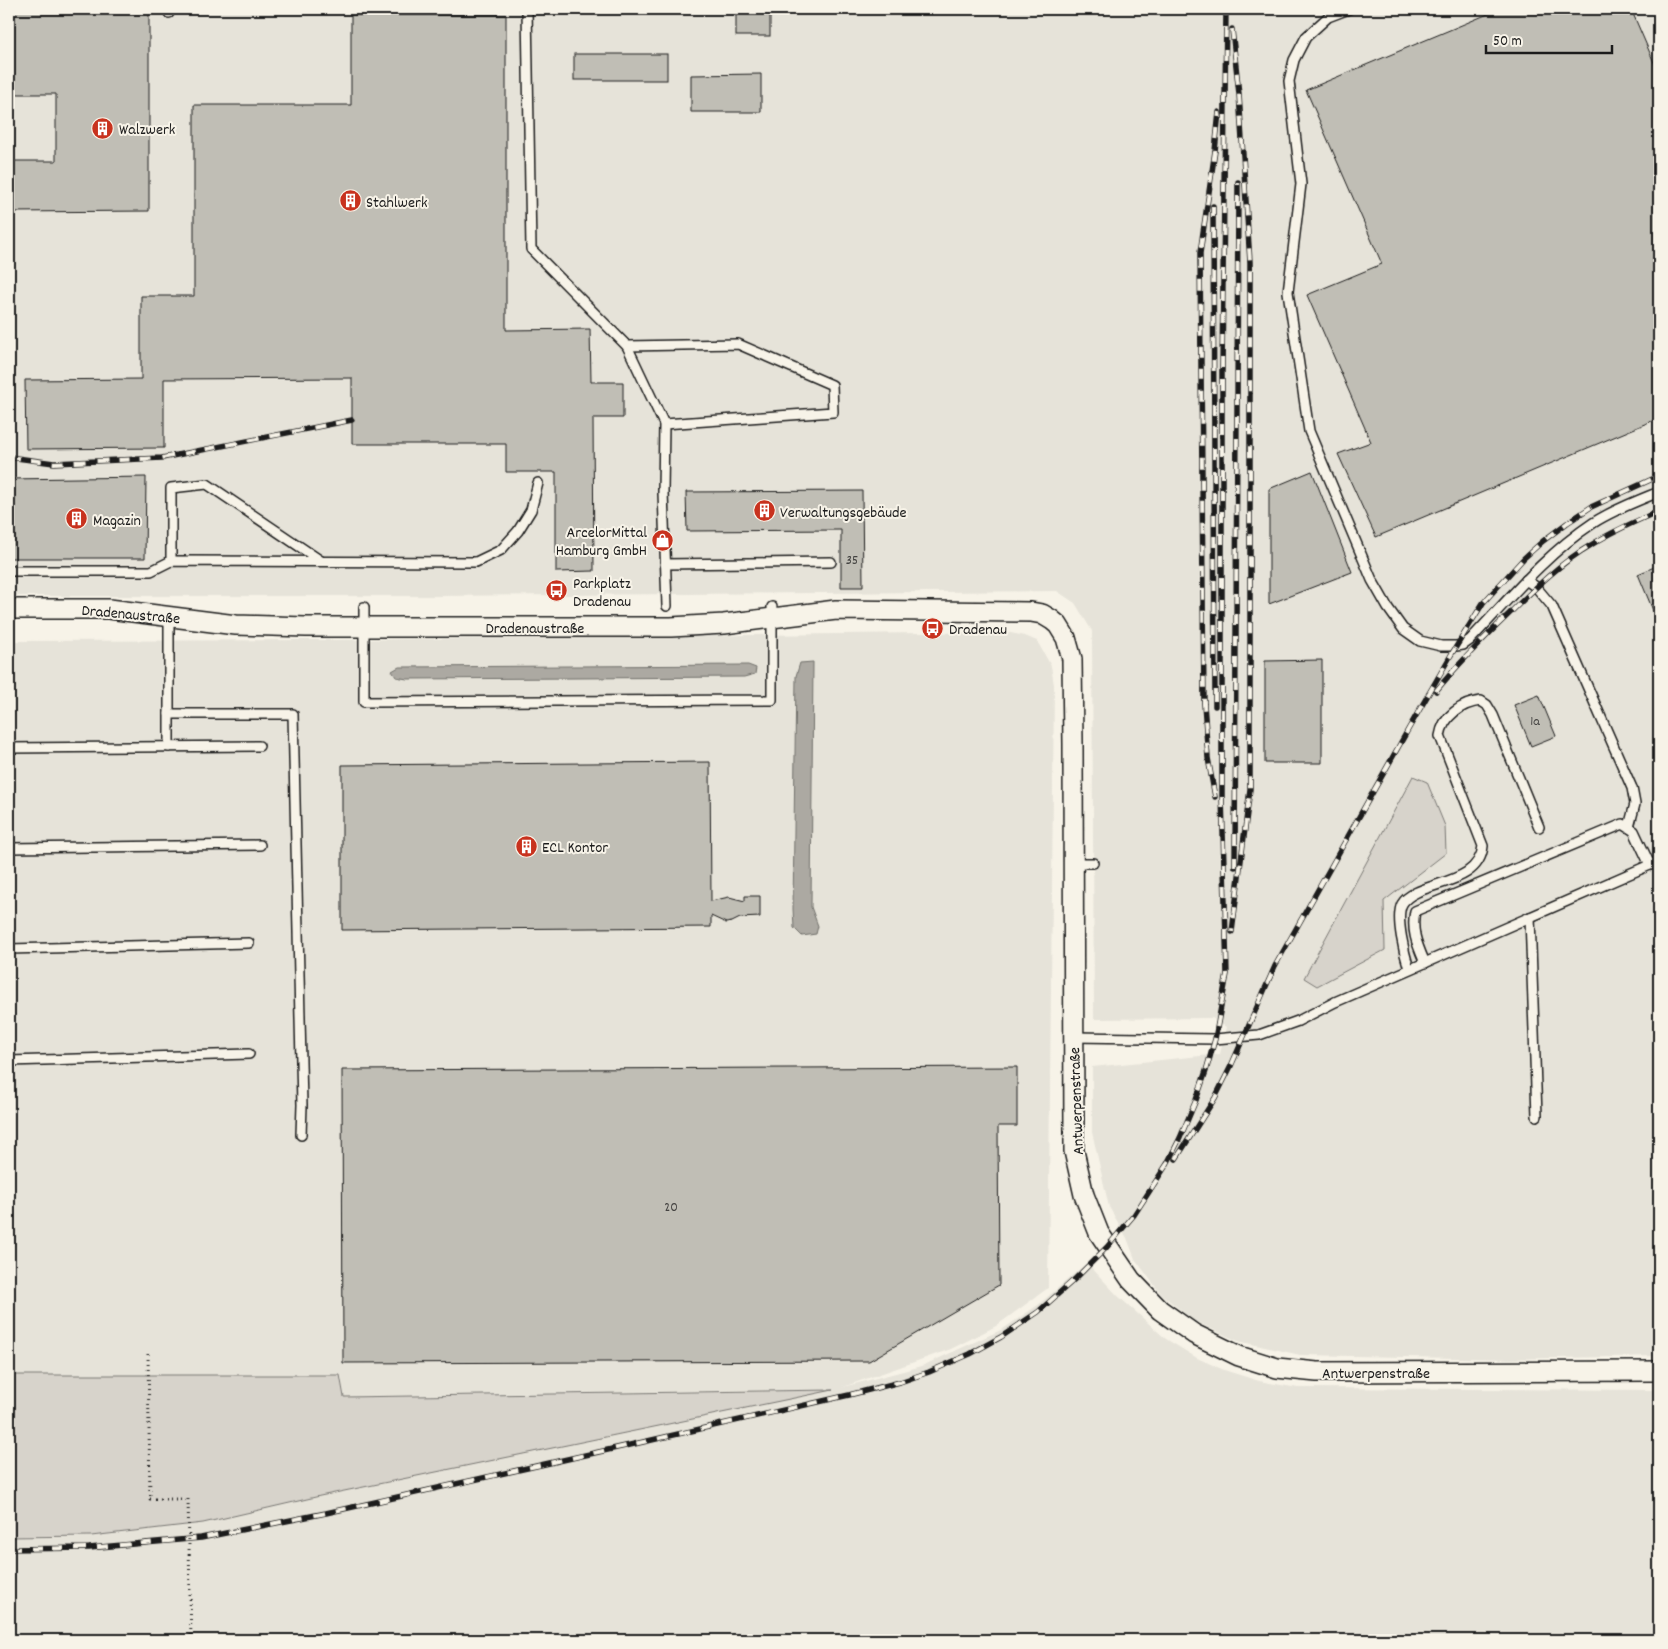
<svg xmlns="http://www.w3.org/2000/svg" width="1668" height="1649" viewBox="0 0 1668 1649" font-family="Dekko,sans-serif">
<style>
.built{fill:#e6e3d9}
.green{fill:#d7d3cb;stroke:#7a7874}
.water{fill:#aca9a2;stroke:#72716c}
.building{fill:#c0beb5;stroke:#1c1c1c}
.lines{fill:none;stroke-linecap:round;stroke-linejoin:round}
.lane-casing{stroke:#1c1c1c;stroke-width:12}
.street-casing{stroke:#1c1c1c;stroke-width:22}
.path{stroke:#1c1c1c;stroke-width:3;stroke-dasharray:1 4;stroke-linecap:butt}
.lane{stroke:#f7f3e8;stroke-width:9}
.street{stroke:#f7f3e8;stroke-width:19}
.rail-casing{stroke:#1c1c1c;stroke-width:5.5}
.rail{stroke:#f7f3e8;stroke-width:4;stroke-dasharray:11;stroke-linecap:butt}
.path-bridge{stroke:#1c1c1c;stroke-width:3;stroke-dasharray:1 4;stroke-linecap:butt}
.labels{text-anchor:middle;stroke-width:4;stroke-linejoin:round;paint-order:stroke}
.number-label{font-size:14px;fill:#454442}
.poi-label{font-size:16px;fill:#1c1c1c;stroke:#f7f3e8;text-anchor:start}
.street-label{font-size:16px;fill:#1c1c1c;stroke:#f7f3e8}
</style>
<rect width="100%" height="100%" fill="#f7f3e8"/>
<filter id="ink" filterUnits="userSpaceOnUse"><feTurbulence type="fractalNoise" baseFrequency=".02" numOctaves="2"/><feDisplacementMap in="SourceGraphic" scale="10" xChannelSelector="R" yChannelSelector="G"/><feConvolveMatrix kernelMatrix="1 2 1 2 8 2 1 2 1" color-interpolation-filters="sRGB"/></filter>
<g filter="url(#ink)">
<g class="built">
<path d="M9 9H1659V1356L1511 1359 1300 1355 1238 1341 1194 1321 1161 1294 1135 1259 1127 1238 1109 1207 1092 1132V1067L1220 1054 1226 1027 1212 1018 1094 1019 1092 631 1075 603 1057 591 435 596H9Z"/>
<path d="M1006 632 1025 636 1037 641 1051 666 1054 685 1048 1288 996 1326 951 1349 843 1387 922 1366 1003 1329 1038 1305 1087 1263 1118 1296 1166 1339 1197 1358 1224 1370 1259 1381 1298 1388 1659 1390V1640H9V1537L91 1536 203 1523 320 1496 830 1390 344 1397 340 1375H9V641L321 640Z"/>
</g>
<g class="green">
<path d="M1413 776 1427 782 1445 826 1446 853 1384 901 1385 950 1317 986 1304 978Z"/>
<path d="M9 1375H340L344 1397 833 1390 320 1496 203 1523 91 1536 9 1537Z"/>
</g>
<g class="water">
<path d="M813 662 811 907 818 926 816 934 802 936 794 928 793 909 796 676 800 663Z"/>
<path d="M748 665 756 668 755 674 744 677 407 679 396 677 392 671 399 667Z"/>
</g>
<g class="building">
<path d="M9 9H149V211L9 212V161H56V94H9Z"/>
<rect x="736" y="9" width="34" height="27"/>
<path d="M1500 9H1631L1659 74V418L1376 537 1338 454 1371 442 1307 295 1382 264 1306 90Z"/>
<path d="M351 15H506V330L590 329 591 382H623V418H593L594 571 556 572V472H506V444H352V378L164 379V448L26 449 25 380 141 379V296H194V105H351Z"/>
<rect x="574" y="54" width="93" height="26"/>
<path d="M761 74V112H691V75Z"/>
<path d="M1312 471 1352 572 1269 604V489Z"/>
<path d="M146 477 145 558H9V479Z"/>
<path d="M862 491 863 587H841V530L687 531 686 492Z"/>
<path d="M1659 565V625L1638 574Z"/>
<path d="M1322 660V763H1265V661Z"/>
<path d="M1539 695 1556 736 1531 746 1514 705Z"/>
<path d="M710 762 711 901 729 897 745 901V896H760V917L740 918 732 922 726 923 711 916V927L342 930V765Z"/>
<path d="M1017 1067V1126H998L999 1285 869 1361 343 1363 342 1070Z"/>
</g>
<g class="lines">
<defs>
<g id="lane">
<path d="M169 9V13"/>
<path d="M527 9 531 249 627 346 664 424 663 492 667 606"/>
<path d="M1349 9 1328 17 1306 37 1294 60 1289 81 1301 184 1288 292 1309 431 1372 580 1388 608 1403 629 1420 641 1441 646H1456L1463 645 1470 640C1509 599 1545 555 1593 523 1613 510 1637 501 1659 492"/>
<path d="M627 346 738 344 832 385 833 412 664 424"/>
<path d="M171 561V488L207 484 321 561"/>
<path d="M665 564 831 562"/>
<path d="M9 571H151L171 561 476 562 501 550 518 531 531 510 538 483"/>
<path d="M1526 580 1536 587 1552 606 1632 788 1635 804 1629 827"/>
<path d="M364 607V702L772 700V607"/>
<path d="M169 714H293L302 1105 301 1135"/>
<path d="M169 747V614"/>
<path d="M9 748 259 746"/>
<path d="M9 848 260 845"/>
<path d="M1073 863H1093"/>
<path d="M1530 917 1537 1116"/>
<path d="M9 949 249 943"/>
<path d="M1425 963C1417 944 1411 931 1415 911L1623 824 1634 831 1650 865"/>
<path d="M1409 969C1405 956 1395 917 1402 904 1416 880 1479 888 1483 846L1440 736C1443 716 1462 703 1481 701L1487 705 1493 715 1539 827"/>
<path d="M1073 1037 1215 1039 1259 1035 1298 1021 1335 1002 1659 861"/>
<path d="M9 1061 249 1054"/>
</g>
<path id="street" d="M9 609H109L236 625 306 627H671L724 624 836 610 1031 612 1042 614 1052 620 1058 625 1066 638 1072 659 1073 744 1074 1151 1084 1195 1099 1233 1131 1280 1160 1310 1194 1334 1239 1356 1277 1368 1317 1372 1659 1371"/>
</defs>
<use href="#lane" class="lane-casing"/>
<use href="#street" class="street-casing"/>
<path class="path" d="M148 1354 150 1499H188"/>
<use href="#lane" class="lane"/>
<use href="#street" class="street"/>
<defs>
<g id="rail">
<path d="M1232 29 1239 94 1250 262V789L1232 932"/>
<path d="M1213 206 1215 706"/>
<path d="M9 457 54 463 162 458 352 420"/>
<path d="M1436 691C1459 663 1484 638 1510 613 1535 588 1560 563 1591 545 1613 531 1636 521 1659 511"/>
<path d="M1215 797 1208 758 1204 704 1200 253 1215 151 1219 112"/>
<path d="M1235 867 1238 182"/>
<path d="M1176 1159 1215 1098 1231 1066 1275 966 1409 728 1451 655 1483 603 1524 558 1543 541 1567 523 1591 507 1659 476"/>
<path d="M9 1549 89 1548 201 1538 326 1513 630 1445 849 1395 900 1382 929 1372 970 1354 1001 1337 1038 1312 1076 1278 1107 1247 1134 1215 1167 1164 1180 1138 1196 1100 1206 1071 1215 1039 1227 974 1222 796V372L1226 9"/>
</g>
</defs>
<use href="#rail" class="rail-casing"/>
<use href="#rail" class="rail"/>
<path class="path-bridge" d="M188 1499 191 1640"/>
</g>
</g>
<defs>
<symbol id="building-disc" viewBox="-11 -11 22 22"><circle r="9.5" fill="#c8321e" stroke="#f7f3e8"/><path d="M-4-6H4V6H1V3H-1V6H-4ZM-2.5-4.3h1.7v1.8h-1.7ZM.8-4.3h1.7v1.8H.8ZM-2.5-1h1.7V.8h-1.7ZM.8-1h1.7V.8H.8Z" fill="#fff"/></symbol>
<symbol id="shop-disc" viewBox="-11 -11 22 22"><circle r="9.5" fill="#c8321e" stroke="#f7f3e8"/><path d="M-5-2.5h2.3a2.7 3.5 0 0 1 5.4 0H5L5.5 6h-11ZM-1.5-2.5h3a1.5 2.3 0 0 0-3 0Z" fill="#fff"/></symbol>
<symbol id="bus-disc" viewBox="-11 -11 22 22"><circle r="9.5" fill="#c8321e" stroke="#f7f3e8"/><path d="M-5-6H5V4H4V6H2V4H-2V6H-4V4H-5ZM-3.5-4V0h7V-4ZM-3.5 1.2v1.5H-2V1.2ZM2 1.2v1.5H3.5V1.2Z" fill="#fff"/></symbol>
</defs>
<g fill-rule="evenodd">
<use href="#building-disc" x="90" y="116" width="25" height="25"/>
<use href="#building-disc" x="338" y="188" width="25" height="25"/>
<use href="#building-disc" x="752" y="498" width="25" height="25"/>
<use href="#building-disc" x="64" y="506" width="25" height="25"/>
<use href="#shop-disc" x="650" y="528" width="25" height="25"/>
<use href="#bus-disc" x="544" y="578" width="25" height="25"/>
<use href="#bus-disc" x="920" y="616" width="25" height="25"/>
<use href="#building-disc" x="514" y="834" width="25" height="25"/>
</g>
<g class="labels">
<g class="number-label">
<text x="852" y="564">35</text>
<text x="1535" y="725">1a</text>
<text x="671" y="1211">20</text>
</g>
<g class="poi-label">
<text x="119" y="134">Walzwerk</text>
<text x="366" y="207">Stahlwerk</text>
<text x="780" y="517">Verwaltungsgebäude</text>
<text x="93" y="525">Magazin</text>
<text x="647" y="537" text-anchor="end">ArcelorMittal<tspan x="647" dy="18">Hamburg GmbH</tspan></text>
<text x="573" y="588">Parkplatz<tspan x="573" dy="18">Dradenau</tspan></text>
<text x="949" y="634">Dradenau</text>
<text x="542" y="852">ECL Kontor</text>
</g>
<g class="street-label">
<text transform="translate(131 613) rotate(5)" y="6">Dradenaustraße</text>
<text x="535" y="633">Dradenaustraße</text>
<text transform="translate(1075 1101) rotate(-92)" y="6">Antwerpenstraße</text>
<text x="1376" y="1378">Antwerpenstraße</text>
</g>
</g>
<rect width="1668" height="1649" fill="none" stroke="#f7f3e8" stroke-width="30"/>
<rect x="15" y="15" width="1638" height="1619" fill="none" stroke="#1c1c1c" stroke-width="2" filter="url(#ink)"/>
<path d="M1486 45v8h126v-8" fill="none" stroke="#1c1c1c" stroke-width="2.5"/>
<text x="1493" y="45" font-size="15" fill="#1c1c1c" stroke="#f7f3e8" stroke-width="4" paint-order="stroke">50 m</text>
</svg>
